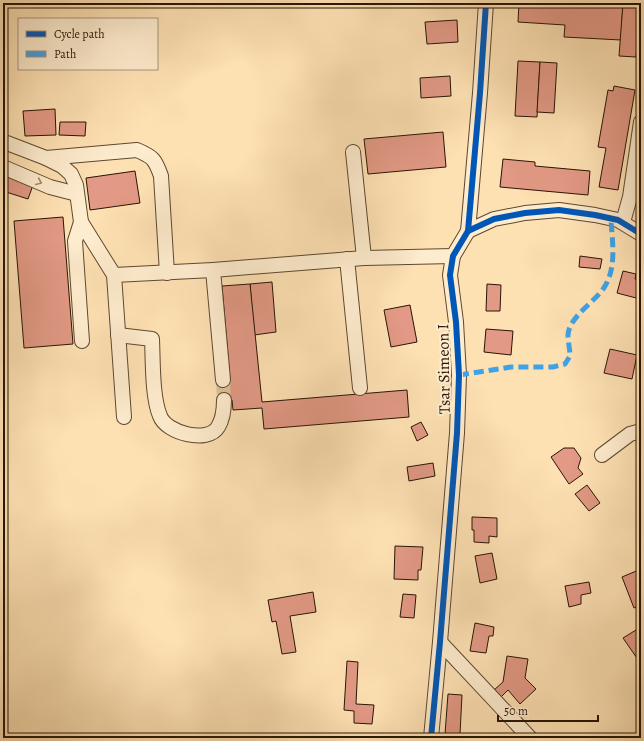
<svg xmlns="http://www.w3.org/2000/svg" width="644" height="741" viewBox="0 0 644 741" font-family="Alegreya,serif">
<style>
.building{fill:#e29985;stroke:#281504}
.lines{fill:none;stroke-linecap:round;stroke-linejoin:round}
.minor-tunnel{stroke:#dec299;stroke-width:14;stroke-dasharray:14 7;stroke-linecap:butt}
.minor-casing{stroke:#5e4830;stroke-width:16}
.minor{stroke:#feecce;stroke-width:14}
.quiet{stroke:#3ea2e9;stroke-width:5;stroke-dasharray:10 5;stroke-linecap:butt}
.cycleway-casing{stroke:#feecce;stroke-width:8}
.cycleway{stroke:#0057b8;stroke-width:6}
.oneway{stroke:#9e8b73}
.labels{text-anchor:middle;stroke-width:4;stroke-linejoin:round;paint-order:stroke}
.street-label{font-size:16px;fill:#281504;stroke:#feecce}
</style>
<rect width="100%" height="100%" fill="#fee1b3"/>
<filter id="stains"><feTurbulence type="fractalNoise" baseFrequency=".005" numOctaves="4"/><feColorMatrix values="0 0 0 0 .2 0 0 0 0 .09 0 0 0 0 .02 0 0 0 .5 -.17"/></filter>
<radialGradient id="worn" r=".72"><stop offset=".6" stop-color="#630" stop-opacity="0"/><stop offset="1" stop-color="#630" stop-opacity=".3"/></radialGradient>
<g class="building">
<path d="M519 3H623L621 40 564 37 565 25 518 22Z"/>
<path d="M623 3H641L636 57 619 56Z"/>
<path d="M457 20 458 42 427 44 425 22Z"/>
<path d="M518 61 540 62 537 117 515 116Z"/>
<path d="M540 62 557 63 554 113 537 112Z"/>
<path d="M450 76 451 96 421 98 420 78Z"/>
<path d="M614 86 635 90 618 190 599 187 606 148 598 147 608 90 613 91Z"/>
<path d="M55 109 56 135 25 136 23 111Z"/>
<path d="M60 122H86L85 136 59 135Z"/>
<path d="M443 132 446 167 368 174 364 139Z"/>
<path d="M503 159 535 162V166L590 171 588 195 500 187Z"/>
<path d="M7 164 37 174 28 199 3 191V177Z"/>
<path d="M135 171 140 203 90 210 86 178Z"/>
<path d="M63 217 73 344 24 348 14 221Z"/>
<path d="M580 256 602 259 600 269 579 267Z"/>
<path d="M623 271 636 274 635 279 641 281V294L640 299 617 293Z"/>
<path d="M272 282 276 332 254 335 250 284Z"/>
<path d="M250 284 262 402 407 390 409 417 264 429 262 408 233 410 232 400 220 401 218 380 230 379 222 286Z"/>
<path d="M487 284 501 285 500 311H486Z"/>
<path d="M410 305 417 342 391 347 384 310Z"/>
<path d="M486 329 513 331 511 355 484 352Z"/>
<path d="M610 349 637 355 632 379 604 373Z"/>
<path d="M421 422 428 435 417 441 411 427Z"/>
<path d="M564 448H574L581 458 578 468 583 474 569 484 551 457Z"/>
<path d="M433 463 435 476 409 481 407 467Z"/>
<path d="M587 485 600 503 589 511 575 494Z"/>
<path d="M472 517 497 518V537L489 536V543L474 542V530H472Z"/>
<path d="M395 546 423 547 421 570H418V580L394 579Z"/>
<path d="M492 553 497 579 480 583 475 556Z"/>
<path d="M641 569V605L634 608 622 577Z"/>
<path d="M589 582 591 593 581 595V604L569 607 565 586Z"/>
<path d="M313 592 316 612 290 616 296 652 282 654 276 621 272 622 268 600Z"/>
<path d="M403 594 416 595 414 618 400 617Z"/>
<path d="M475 623 494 627 493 636H489L486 653 470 651Z"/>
<path d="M636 630 641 638V664L623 638Z"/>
<path d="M507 656 528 659 525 678 536 689 520 704 508 690 501 697 494 690 503 682Z"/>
<path d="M347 661 358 662 356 704 374 705 372 724 354 723V711L344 710Z"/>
<path d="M448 694 462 695 460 734H445Z"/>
<path d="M364 734 386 738H363Z"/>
<rect x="445" y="734" width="15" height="4"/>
</g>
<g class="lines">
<path class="minor-tunnel" d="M223 380 224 400"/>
<defs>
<g id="minor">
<path d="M3 143H7L46 158 62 166 71 174 76 185 81 222 114 275 124 417"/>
<path d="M353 152 364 258"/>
<path d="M46 158 137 150C153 157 155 159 161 176L167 273"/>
<path d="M3 167 50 187 77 194"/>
<path d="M81 222 75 241 82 341"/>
<path d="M623 222 630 197 641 122"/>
<path d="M468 231 494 219 525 213 559 210 595 215 618 220 641 234"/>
<path d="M347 259 360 388"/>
<path d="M213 270 223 380"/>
<path d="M114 275 213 270 364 258 453 256"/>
<path d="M118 335 152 339C153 361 152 397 160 416 166 433 208 444 218 427 223 419 224 410 224 400"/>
<path d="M602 455 630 434 641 431"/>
<path d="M440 642 530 738"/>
<path d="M431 738 440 642 457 433 459 375 456 322 450 275 453 256 468 231 480 93 486 3"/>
</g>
</defs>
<use href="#minor" class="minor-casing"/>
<use href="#minor" class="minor"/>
<path class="quiet" d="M459 375 511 367H553L565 364 570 356C570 349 568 342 568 335 569 316 597 301 605 286 617 266 612 240 611 219"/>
<defs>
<g id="cycleway">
<path d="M468 231 494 219 525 213 559 210 595 215 618 220 641 234"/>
<path d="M431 738 440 642 457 433 459 375 456 322 450 275 453 256 468 231 480 93 486 3"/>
</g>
</defs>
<use href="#cycleway" class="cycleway-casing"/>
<use href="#cycleway" class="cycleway"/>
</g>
<defs><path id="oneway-chevron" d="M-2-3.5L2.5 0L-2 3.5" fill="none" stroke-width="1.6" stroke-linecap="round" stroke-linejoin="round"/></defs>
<use class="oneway" href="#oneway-chevron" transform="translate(39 182) rotate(23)"/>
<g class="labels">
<g class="street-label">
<text transform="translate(443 369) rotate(-91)" y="6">Tsar Simeon I</text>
</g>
</g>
<rect width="644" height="741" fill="none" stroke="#fee1b3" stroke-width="16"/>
<rect x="4" y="4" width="636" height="733" fill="none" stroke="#281504" stroke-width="2"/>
<rect x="8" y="8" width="628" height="725" fill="none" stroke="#281504"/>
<rect x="18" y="18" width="140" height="52" fill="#feecce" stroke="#a8967d"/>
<rect x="26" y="31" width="20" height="6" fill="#0057b8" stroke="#a8967d"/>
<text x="54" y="38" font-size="12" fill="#281504">Cycle path</text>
<rect x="26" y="51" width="20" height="6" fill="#3ea2e9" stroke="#a8967d"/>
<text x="54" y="58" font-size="12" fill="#281504">Path</text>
<path d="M498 715v6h100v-6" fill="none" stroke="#281504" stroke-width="2"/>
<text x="504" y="715" font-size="12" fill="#281504" stroke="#feecce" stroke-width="3" paint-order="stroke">50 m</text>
<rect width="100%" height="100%" filter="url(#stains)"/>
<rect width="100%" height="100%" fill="url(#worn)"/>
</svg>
